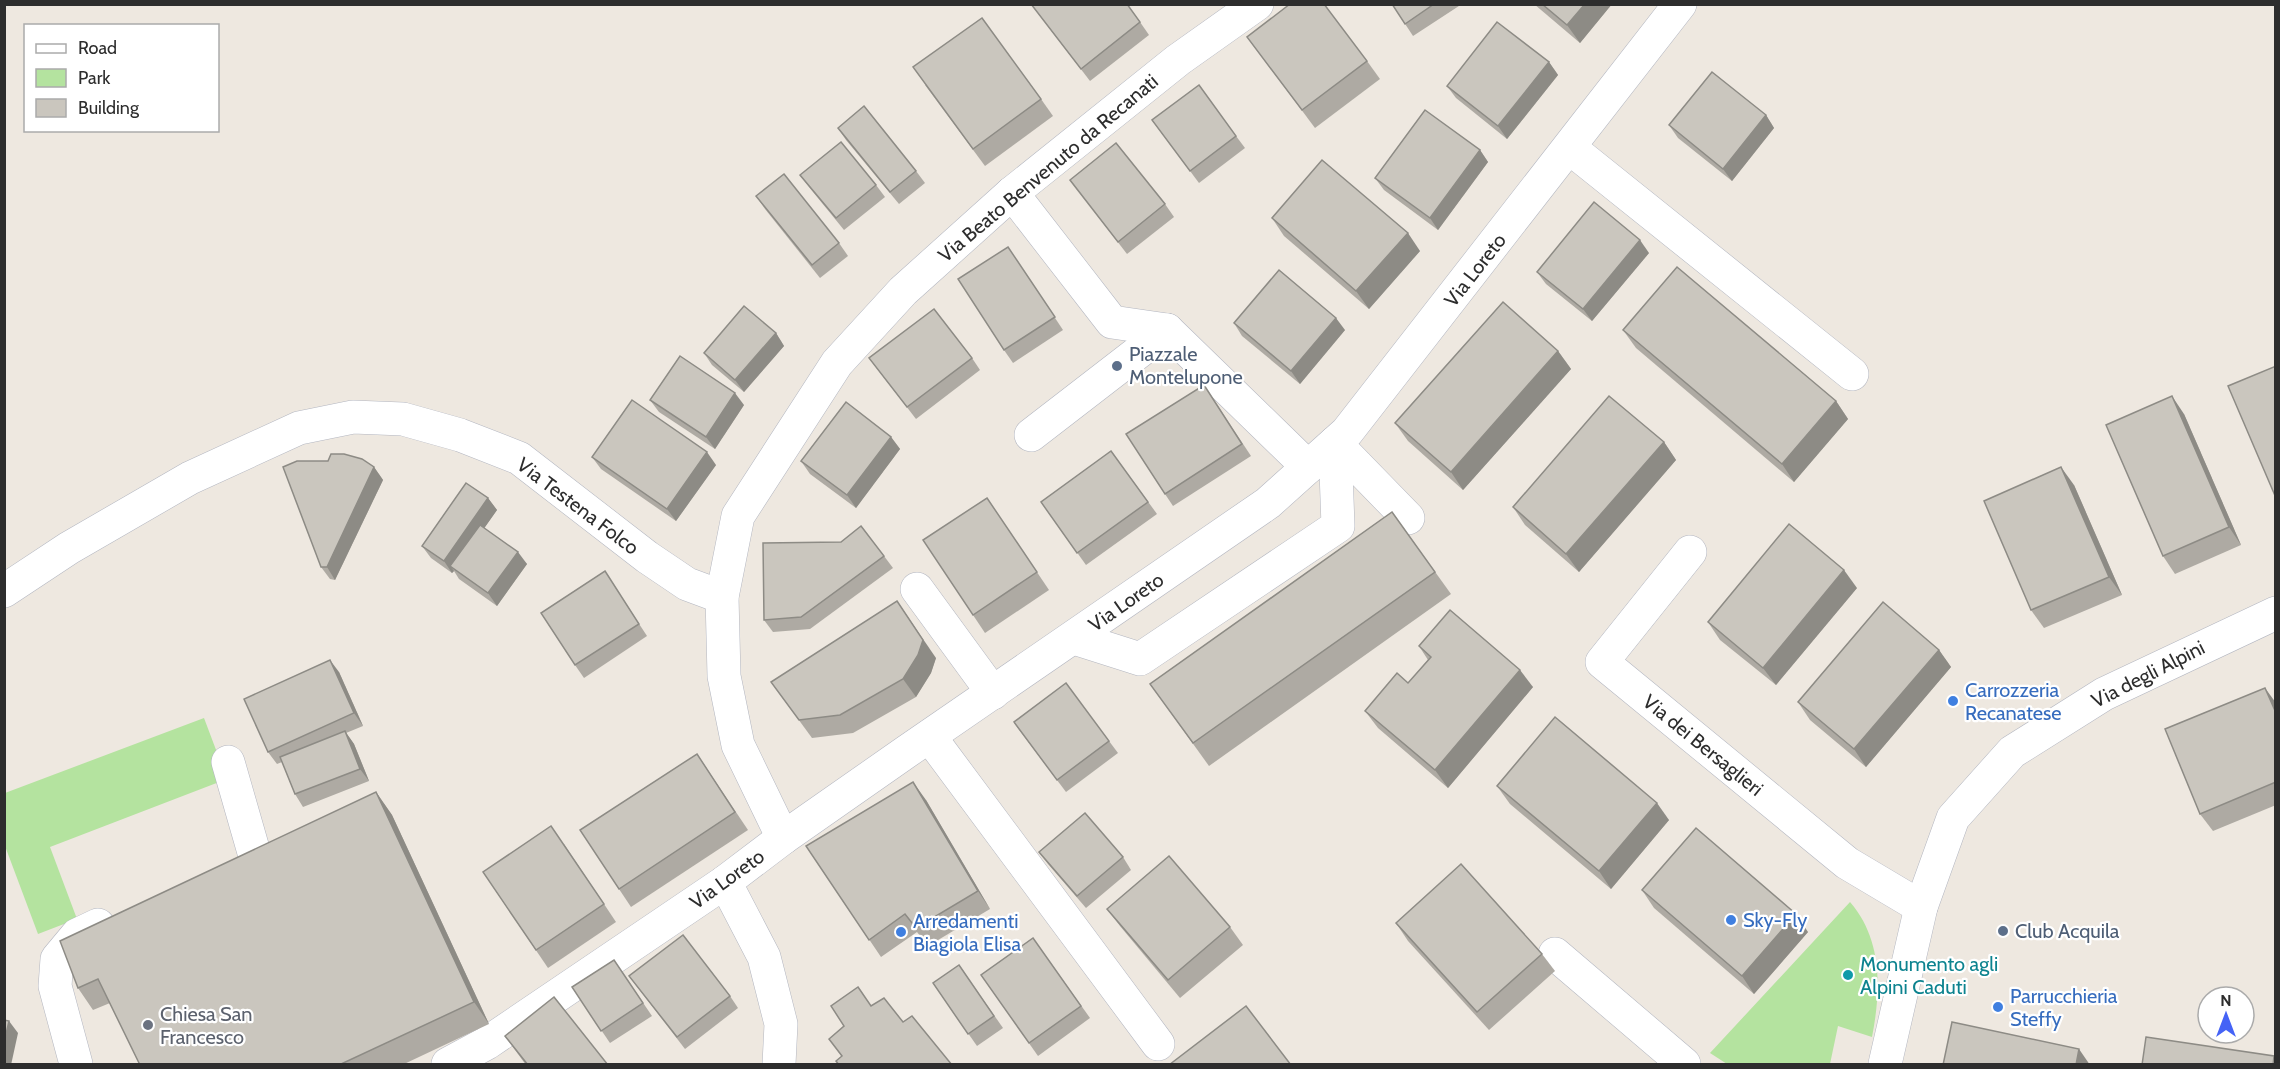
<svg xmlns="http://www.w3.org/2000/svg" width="2280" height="1069" viewBox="0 0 2280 1069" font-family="Cabin,sans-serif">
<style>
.green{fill:#b4e39f}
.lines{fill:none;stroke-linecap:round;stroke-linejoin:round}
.minor-casing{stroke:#b3b6c0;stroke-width:34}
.minor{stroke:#fff;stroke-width:33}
.wall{fill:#aeaaa3}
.shaded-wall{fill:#8d8b85}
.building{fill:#cac6be;stroke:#8d8b85;stroke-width:1.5}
.service-dot{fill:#5c6f8a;stroke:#fff;stroke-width:2}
.shop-dot{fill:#3f7fe0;stroke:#fff;stroke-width:2}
.culture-dot{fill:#0f9aa8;stroke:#fff;stroke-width:2}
.worship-dot{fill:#6b7280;stroke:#fff;stroke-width:2}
.labels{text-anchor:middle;stroke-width:4.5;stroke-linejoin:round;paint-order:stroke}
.street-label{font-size:20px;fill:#2d2d2d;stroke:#fff}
.service-label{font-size:20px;fill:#4e5e75;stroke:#fff;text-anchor:start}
.shop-label{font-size:20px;fill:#366cbe;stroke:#fff;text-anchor:start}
.culture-label{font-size:20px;fill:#0d838f;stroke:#fff;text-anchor:start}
.worship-label{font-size:20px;fill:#5b616d;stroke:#fff;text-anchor:start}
</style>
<rect width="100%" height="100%" fill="#eee8e0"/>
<g class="green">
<path d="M204 718 227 779 50 847 77 919 38 934 5 846V793Z"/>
<path d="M1850 902C1883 940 1881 991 1872 1037L1838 1026 1830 1064H1727L1710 1053Z"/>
</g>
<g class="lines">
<defs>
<g id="minor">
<path d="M1570 148 1852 374"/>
<path d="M1012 193 1112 322 1167 330"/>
<path d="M1031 435 1167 330 1308 467"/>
<path d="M1335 443 1408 518"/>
<path d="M1690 552 1602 662 1847 863 1921 907"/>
<path d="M917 589 993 693"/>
<path d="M4 591 69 548 190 478 299 428 353 417 403 419 460 435 519 458 647 557 687 584 722 597"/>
<path d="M1074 638 1140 659 1338 526 1335 443"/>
<path d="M930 737 1158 1044"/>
<path d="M228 762 255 856"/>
<path d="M783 838 738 745 724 676 722 597 738 516 837 363 903 291 1012 193 1178 60 1257 4"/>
<path d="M725 882 764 957 781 1024 779 1064"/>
<path d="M1555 954 1684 1064"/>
<path d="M76 1064 55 986 57 959 77 935 98 925"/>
<path d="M448 1064 487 1043 725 882 783 838 906 752 1268 503 1347 432 1680 4"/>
<path d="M1885 1064 1921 907 1953 818 2012 752 2104 694 2276 613"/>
</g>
</defs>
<use href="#minor" class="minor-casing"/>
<use href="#minor" class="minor"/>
</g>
<g class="wall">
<path d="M1031 4 1140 22 1149 35 1090 81Z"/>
<path d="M1392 4H1462L1413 36Z"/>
<path d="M1534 4H1612L1580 43Z"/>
<path d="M1247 37 1367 61 1380 79 1315 128Z"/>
<path d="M1549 62 1558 75 1507 139 1456 98 1447 86Z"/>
<path d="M925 85 1041 99 1053 116 985 166Z"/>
<path d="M1766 115 1774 128 1732 181 1678 138 1669 125Z"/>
<path d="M1152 120 1236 136 1245 148 1199 183Z"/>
<path d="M838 128 916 171 925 183 899 204 846 140Z"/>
<path d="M1480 150 1488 162 1438 230 1384 190 1375 178Z"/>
<path d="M800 175 876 185 885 197 844 230 809 187Z"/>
<path d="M1070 180 1165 204 1174 217 1127 254Z"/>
<path d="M756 196 839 243 848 256 820 278 765 209Z"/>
<path d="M1272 218 1420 251 1369 309 1284 236Z"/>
<path d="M1649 253 1592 321 1546 284 1537 272Z"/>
<path d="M1016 259 1063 330 1013 363 1004 350Z"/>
<path d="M1234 323 1345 330 1300 384 1242 336Z"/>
<path d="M1623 330 1836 401 1848 419 1794 482 1636 348Z"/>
<path d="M776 333 784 346 744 392 712 365 704 353Z"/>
<path d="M1558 351 1571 369 1463 490 1408 441 1395 423Z"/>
<path d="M869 358H972L980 370 916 419Z"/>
<path d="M1204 385 1251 456 1173 506 1165 494Z"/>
<path d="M650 400 744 405 715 449 659 412Z"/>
<path d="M2184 414 2241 545 2175 574 2163 556Z"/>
<path d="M891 437 900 449 856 508 810 474 801 461Z"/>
<path d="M1664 442 1676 460 1579 572 1525 525 1513 507Z"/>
<path d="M1111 451 1157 514 1086 565 1041 502Z"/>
<path d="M592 457 716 465 676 521 601 469Z"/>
<path d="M328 461 374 467 383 480 335 580 330 579 321 567Z"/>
<path d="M2074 485 2122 595 2044 628 2031 610Z"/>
<path d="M488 498 497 510 484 528 527 564 497 606 459 579 454 571 452 573 431 558 422 546Z"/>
<path d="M987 498 1049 590 985 633 973 615Z"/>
<path d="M1392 512 1451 594 1209 766 1150 684Z"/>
<path d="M884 556 893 568 810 629 773 632 764 620Z"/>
<path d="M613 584 647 636 584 678 575 665Z"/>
<path d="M1857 588 1776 685 1720 640 1708 622Z"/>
<path d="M1419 646 1533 687 1448 788 1378 728 1365 711 1408 683 1428 660Z"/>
<path d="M1939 650 1951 667 1866 767 1810 720 1798 702Z"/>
<path d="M936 658 931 673 916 697 853 733 812 738 771 682Z"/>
<path d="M339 672 363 726 346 733 354 744 369 781 303 807 295 794 282 762 277 764 268 752Z"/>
<path d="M2276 703V805L2213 831 2200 814Z"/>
<path d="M1014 723 1109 741 1118 753 1066 792Z"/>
<path d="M697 754 748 830 631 907 619 889Z"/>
<path d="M1497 786 1669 820 1611 889 1510 804Z"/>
<path d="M376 792 392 815 489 1024 402 1065H140L110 1003 93 1010 78 988Z"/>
<path d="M926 800 990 909 928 946 917 932 881 957 806 846Z"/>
<path d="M564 844 616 922 548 968 483 872Z"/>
<path d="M1039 852 1123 857 1131 870 1086 908 1048 864Z"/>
<path d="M1642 890 1808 932 1754 994 1654 908Z"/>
<path d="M1107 909 1230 927 1243 945 1180 998 1120 926Z"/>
<path d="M1396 923 1542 954 1555 971 1489 1030 1408 941Z"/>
<path d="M1033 938 1090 1018 1038 1056 981 975Z"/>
<path d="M614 960 652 1016 610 1043 572 987Z"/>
<path d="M959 965 1003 1028 977 1046 933 983Z"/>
<path d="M629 976 730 996 738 1008 685 1049Z"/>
<path d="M505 1036 608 1065H526Z"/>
</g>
<g class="shaded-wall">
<path d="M1585 4H1612L1580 43 1567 25Z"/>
<path d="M1549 62 1558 75 1507 139 1498 126Z"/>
<path d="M1766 115 1774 128 1732 181 1723 169Z"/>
<path d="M1480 150 1488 162 1438 230 1430 218Z"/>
<path d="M1408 233 1420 251 1369 309 1356 291Z"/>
<path d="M1640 240 1649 253 1592 321 1583 309Z"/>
<path d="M1336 318 1345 330 1300 384 1291 371Z"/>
<path d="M776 333 784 346 744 392 735 380Z"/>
<path d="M1558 351 1571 369 1463 490 1451 472Z"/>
<path d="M735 393 744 405 715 449 706 437Z"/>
<path d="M2172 396 2184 414 2241 545 2229 527Z"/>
<path d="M1836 401 1848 419 1794 482 1782 464Z"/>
<path d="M891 437 900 449 856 508 847 495Z"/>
<path d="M1664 442 1676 460 1579 572 1566 554Z"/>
<path d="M707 452 716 465 676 521 667 509Z"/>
<path d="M374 467 383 480 335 580 327 567Z"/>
<path d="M2061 467 2074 485 2122 595 2109 577Z"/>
<path d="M488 498 497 510 455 570 450 566 454 571 452 573 444 561Z"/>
<path d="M518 552 527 564 497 606 488 593Z"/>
<path d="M1844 570 1857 588 1776 685 1763 668Z"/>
<path d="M897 601 936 658 931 673 916 697 903 679Z"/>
<path d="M1939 650 1951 667 1866 767 1854 749Z"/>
<path d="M330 660 339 672 363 726 354 713Z"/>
<path d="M1520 670 1533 687 1448 788 1435 770Z"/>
<path d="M2265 688 2276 703V713Z"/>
<path d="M345 731 354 744 369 781 360 769Z"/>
<path d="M913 782 926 800 990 909 978 891Z"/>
<path d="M376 792 392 815 489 1024 474 1002Z"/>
<path d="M1657 803 1669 820 1611 889 1599 871Z"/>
<path d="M1796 914 1808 932 1754 994 1742 976Z"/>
<path d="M9 1021 18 1033 11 1065H4V1043Z"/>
<path d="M2079 1049 2090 1065H2076Z"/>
<path d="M2274 1056 2276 1058V1065H2273Z"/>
</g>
<g class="building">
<path d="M1031 4H1127L1140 22 1081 69Z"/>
<path d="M1290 4H1324L1367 61 1302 110 1247 37Z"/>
<path d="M1392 4H1434L1405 24Z"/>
<path d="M1542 4H1585L1567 25Z"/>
<path d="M982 18 1041 99 973 149 913 67Z"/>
<path d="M1497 22 1549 62 1498 126 1447 86Z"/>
<path d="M1712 72 1766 115 1723 169 1669 125Z"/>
<path d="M1199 85 1236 136 1190 171 1152 120Z"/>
<path d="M864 106 916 171 890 192 838 128Z"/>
<path d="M1425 110 1480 150 1430 218 1375 178Z"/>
<path d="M841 142 876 185 836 218 800 175Z"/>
<path d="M1116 143 1165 204 1118 242 1070 180Z"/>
<path d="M1322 160 1408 233 1356 291 1272 218Z"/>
<path d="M784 174 839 243 812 265 756 196Z"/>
<path d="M1594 202 1640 240 1583 309 1537 272Z"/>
<path d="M1008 247 1055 317 1004 350 958 279Z"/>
<path d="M1677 267 1836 401 1782 464 1623 330Z"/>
<path d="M1279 270 1336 318 1291 371 1234 323Z"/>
<path d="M1503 302 1558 351 1451 472 1395 423Z"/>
<path d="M744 306 776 333 735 380 704 353Z"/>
<path d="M934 309 972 358 907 407 869 358Z"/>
<path d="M680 356 735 393 706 437 650 400Z"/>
<path d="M2276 366V498L2228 386Z"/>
<path d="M1204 385 1242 444 1165 494 1126 434Z"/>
<path d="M1609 396 1664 442 1566 554 1513 507Z"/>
<path d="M2172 396 2229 527 2163 556 2106 425Z"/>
<path d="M632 400 707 452 667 509 592 457Z"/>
<path d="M846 402 891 437 847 495 801 461Z"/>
<path d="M1111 451 1148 502 1077 553 1041 502Z"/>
<path d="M331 454H344L362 459 374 467 327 567H321L283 467 297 461H328Z"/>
<path d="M2061 467 2109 577 2031 610 1984 501Z"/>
<path d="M466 483 488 498 444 561 422 546Z"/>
<path d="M987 498 1037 572 973 615 923 540Z"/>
<path d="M1392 512 1435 572 1193 743 1150 684Z"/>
<path d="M1789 524 1844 570 1763 668 1708 622Z"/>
<path d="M480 525 518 552 488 593 450 566Z"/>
<path d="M861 526 884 556 801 617 764 620 763 543 841 542Z"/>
<path d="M605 571 639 624 575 665 541 613Z"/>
<path d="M897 601 923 640 918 655 903 679 840 715 799 720 771 682Z"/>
<path d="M1883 602 1939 650 1854 749 1798 702Z"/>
<path d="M1450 610 1520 670 1435 770 1365 711 1397 673 1408 683 1431 657 1419 646Z"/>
<path d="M330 660 354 713 268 752 244 699Z"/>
<path d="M1066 683 1109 741 1057 780 1014 722Z"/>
<path d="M2265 688 2276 713V782L2200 814 2165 729Z"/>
<path d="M1555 717 1657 803 1599 871 1497 786Z"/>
<path d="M345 731 360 769 295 794 280 757Z"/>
<path d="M697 754 735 812 619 889 580 830Z"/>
<path d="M913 782 978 891 916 928 905 914 869 940 806 846Z"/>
<path d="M376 792 474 1002 339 1065H140L98 979 78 988 60 941Z"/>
<path d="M1085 813 1123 857 1077 896 1039 852Z"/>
<path d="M551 826 604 904 536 950 483 872Z"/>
<path d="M1696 828 1796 914 1742 976 1642 890Z"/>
<path d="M1169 856 1230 927 1168 980 1107 909Z"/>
<path d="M1461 864 1542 954 1477 1012 1396 923Z"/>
<path d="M683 935 730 996 677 1037 629 976Z"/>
<path d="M1033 938 1081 1006 1029 1043 981 975Z"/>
<path d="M614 960 643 1003 601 1031 572 987Z"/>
<path d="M959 965 994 1016 968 1034 933 983Z"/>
<path d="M858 987 871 1006 884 998 903 1022 912 1016 952 1065H839L836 1061 842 1056 829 1039 844 1026 831 1006Z"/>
<path d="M554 997 608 1065H528L505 1036Z"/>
<path d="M1246 1006 1291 1065H1169Z"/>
<path d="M4 1020 9 1021 4 1043Z"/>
<path d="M1952 1022 2079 1049 2076 1065H1943Z"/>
<path d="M2146 1037 2274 1056 2273 1065H2142Z"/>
</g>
<g class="service-dot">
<circle cx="1117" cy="366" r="6"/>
<circle cx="2003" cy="931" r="6"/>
</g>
<g class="shop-dot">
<circle cx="1953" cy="701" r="6"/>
<circle cx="1731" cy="920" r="6"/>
<circle cx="901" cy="932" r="6"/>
<circle cx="1998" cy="1007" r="6"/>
</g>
<circle class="culture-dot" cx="1848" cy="975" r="6"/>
<circle class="worship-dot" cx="148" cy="1025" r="6"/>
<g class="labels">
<g class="street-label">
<text transform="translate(1048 168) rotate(-40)" y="7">Via Beato Benvenuto da Recanati</text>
<text transform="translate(1475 270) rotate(-52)" y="7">Via Loreto</text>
<text transform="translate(578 506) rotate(37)" y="7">Via Testena Folco</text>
<text transform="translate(1126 602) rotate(-35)" y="7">Via Loreto</text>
<text transform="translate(2148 674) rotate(-27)" y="7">Via degli Alpini</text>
<text transform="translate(1703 745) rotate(39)" y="7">Via dei Bersaglieri</text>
<text transform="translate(727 879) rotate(-36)" y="7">Via Loreto</text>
</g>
<g class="service-label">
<text x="1129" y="361">Piazzale<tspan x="1129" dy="23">Montelupone</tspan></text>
<text x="2015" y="938">Club Acquila</text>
</g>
<g class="shop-label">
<text x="1965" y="697">Carrozzeria<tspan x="1965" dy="23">Recanatese</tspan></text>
<text x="1743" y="927">Sky-Fly</text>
<text x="913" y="928">Arredamenti<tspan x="913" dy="23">Biagiola Elisa</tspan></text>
<text x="2010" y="1003">Parrucchieria<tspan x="2010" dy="23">Steffy</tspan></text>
</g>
<g class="culture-label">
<text x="1860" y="971">Monumento agli<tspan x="1860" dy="23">Alpini Caduti</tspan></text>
</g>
<g class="worship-label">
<text x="160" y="1021">Chiesa San<tspan x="160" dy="23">Francesco</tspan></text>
</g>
</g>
<rect width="2280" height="1069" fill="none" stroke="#2d2d2d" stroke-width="12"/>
<rect x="24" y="24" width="195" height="108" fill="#ffffff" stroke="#ababab" stroke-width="1.5"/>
<rect x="36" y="44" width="30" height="9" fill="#ffffff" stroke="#ababab" stroke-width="1.5"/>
<text x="78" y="54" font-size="18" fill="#2d2d2d">Road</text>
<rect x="36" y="69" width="30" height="18" fill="#b4e39f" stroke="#ababab" stroke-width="1.5"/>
<text x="78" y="84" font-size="18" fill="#2d2d2d">Park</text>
<rect x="36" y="99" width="30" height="18" fill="#cac6be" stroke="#ababab" stroke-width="1.5"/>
<text x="78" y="114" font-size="18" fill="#2d2d2d">Building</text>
<g transform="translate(2226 1015)"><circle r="28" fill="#ffffff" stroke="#ababab" stroke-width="1.5"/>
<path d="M0-4.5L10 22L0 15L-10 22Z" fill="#4563f6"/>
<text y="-9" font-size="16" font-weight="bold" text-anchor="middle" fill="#2d2d2d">N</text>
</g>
</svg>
